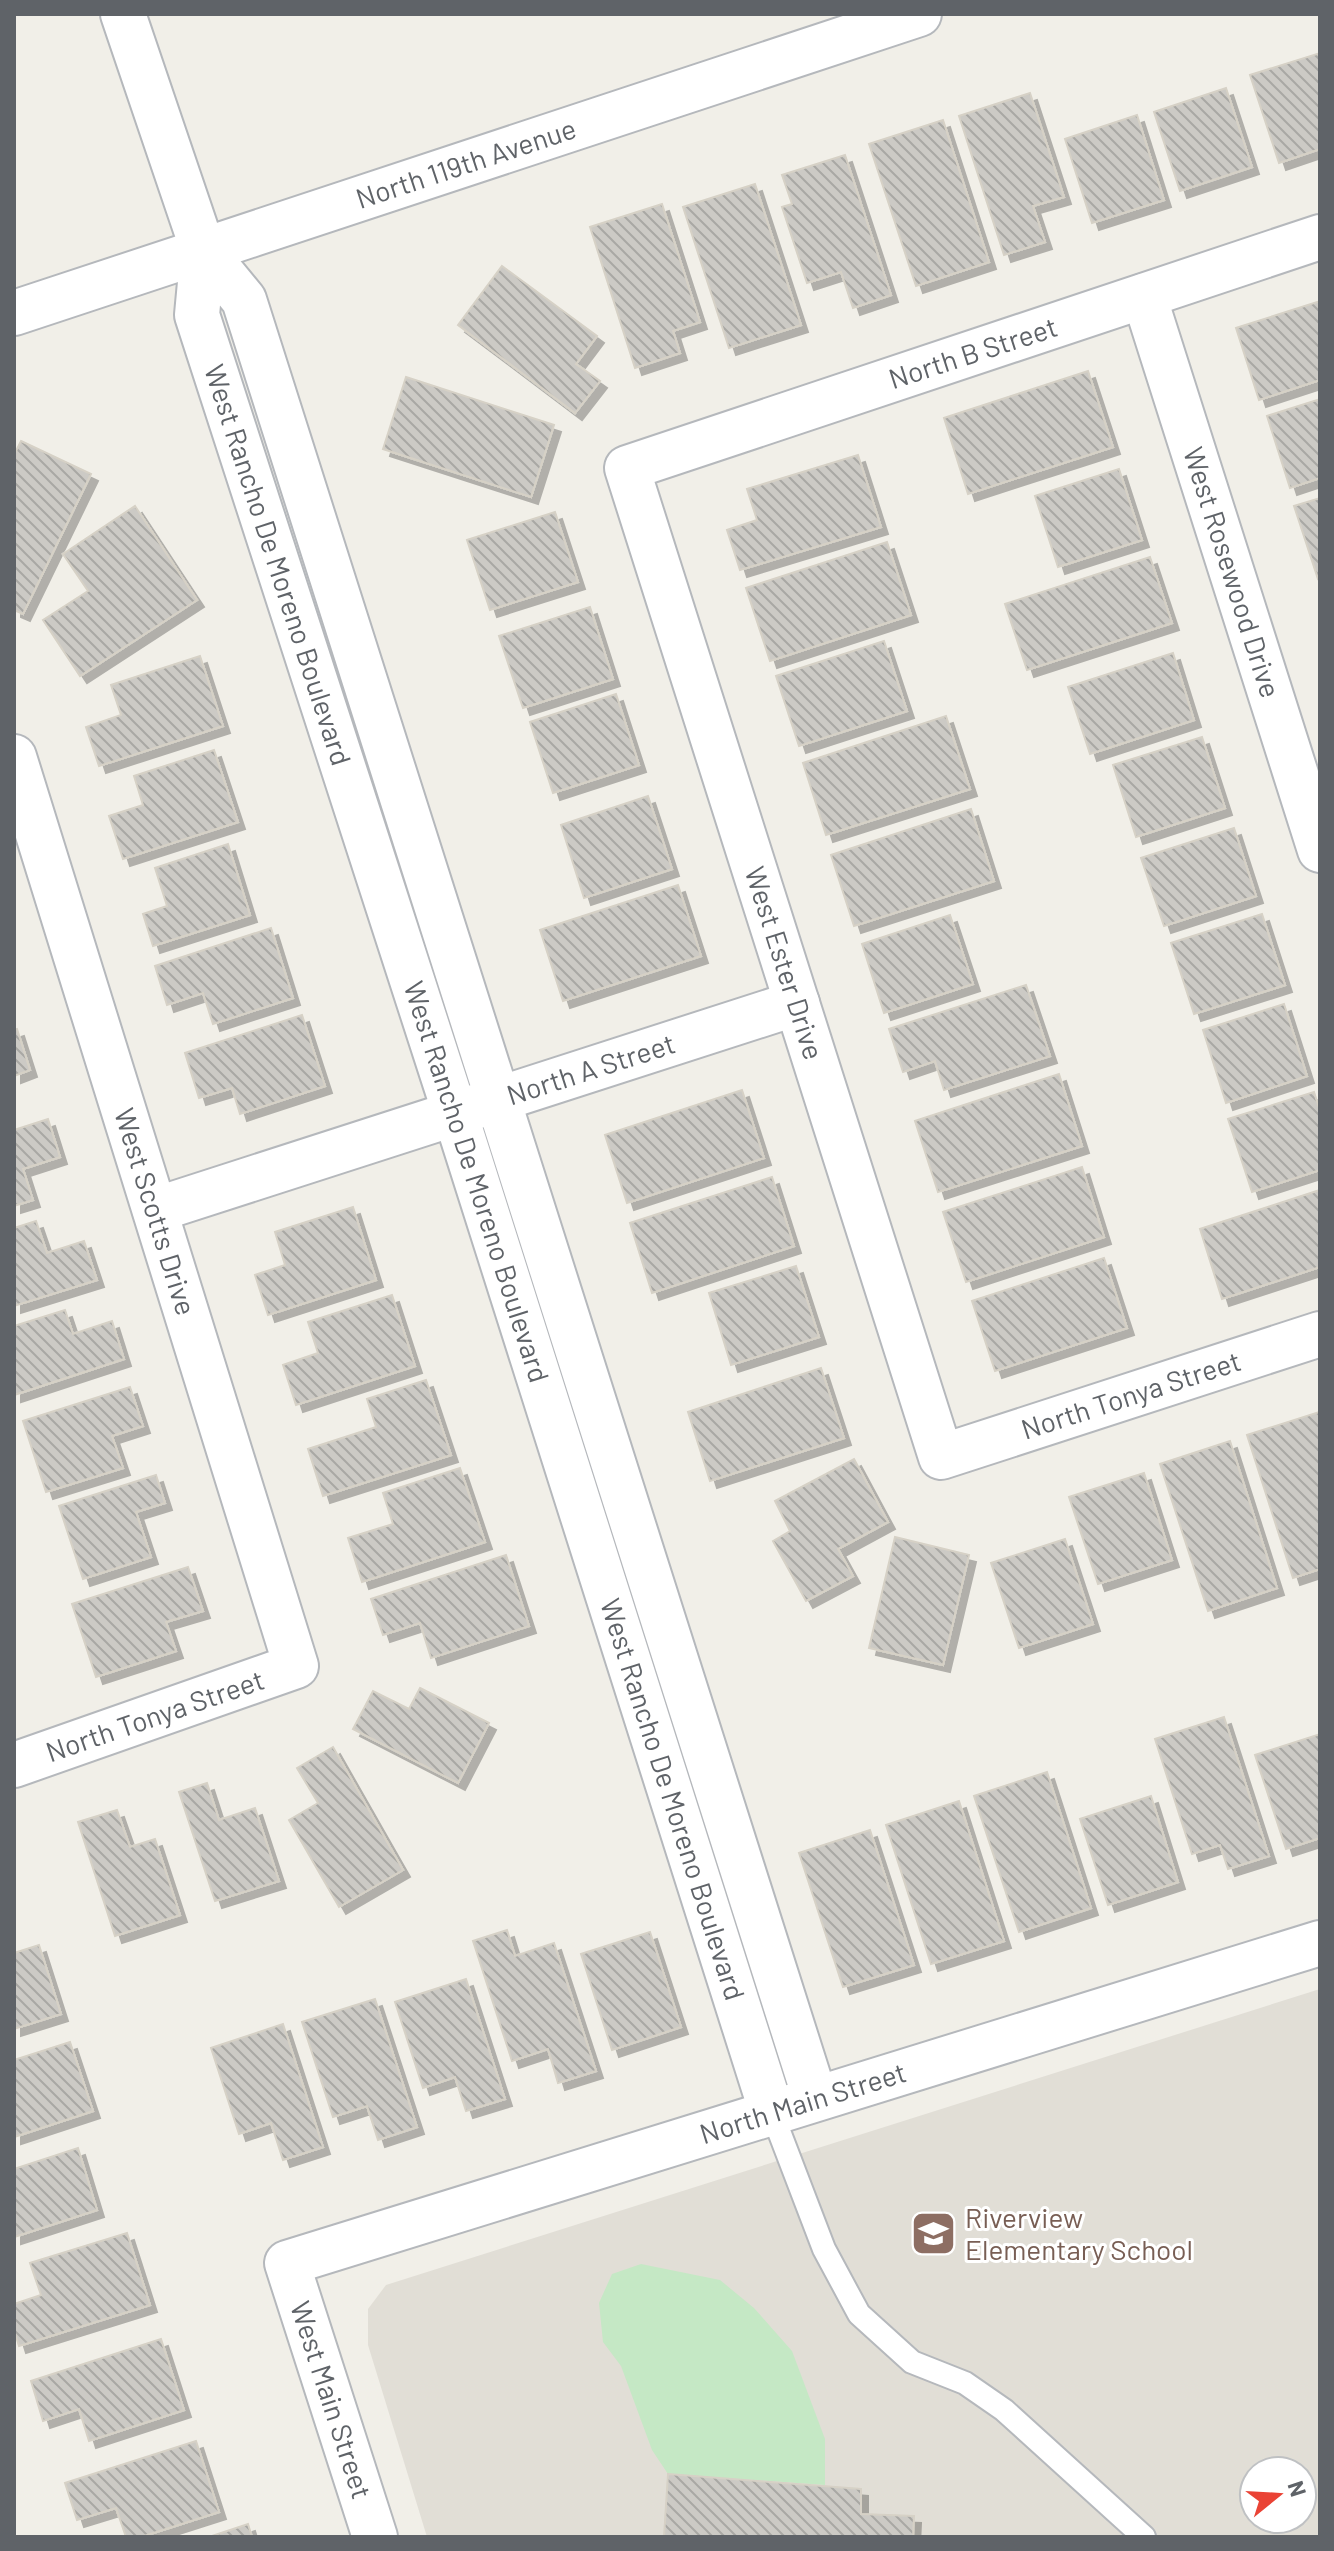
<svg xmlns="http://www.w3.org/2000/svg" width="1334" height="2551" viewBox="0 0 1334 2551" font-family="Barlow,sans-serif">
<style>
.education{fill:#e1ded6;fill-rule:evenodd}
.green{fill:#c5e8c5}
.building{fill:url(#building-back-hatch);stroke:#d6d1c6;stroke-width:2;filter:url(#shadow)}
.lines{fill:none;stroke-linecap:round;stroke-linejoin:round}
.service-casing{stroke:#b5b8bc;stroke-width:26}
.minor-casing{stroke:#b5b8bc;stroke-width:48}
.tertiary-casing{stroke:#b5b8bc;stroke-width:48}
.service{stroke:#fff;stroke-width:22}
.minor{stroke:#fff;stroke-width:44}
.tertiary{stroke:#fff;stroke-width:44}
.labels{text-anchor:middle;stroke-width:6;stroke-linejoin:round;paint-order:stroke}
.street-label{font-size:28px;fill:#5f6368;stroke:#fff}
.education-label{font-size:28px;fill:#785e54;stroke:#fff;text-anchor:start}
</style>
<defs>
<pattern id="building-back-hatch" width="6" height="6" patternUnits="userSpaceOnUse" patternTransform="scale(2)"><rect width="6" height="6" fill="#cccac5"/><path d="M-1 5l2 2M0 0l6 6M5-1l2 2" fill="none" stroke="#a9a8a4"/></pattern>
<filter id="shadow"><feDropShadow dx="7" dy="7" stdDeviation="0" flood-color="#0004"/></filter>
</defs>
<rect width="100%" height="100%" fill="#f1efe8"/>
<path class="education" d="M1320 1989V2537H427L368 2345V2309L386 2285ZM1254 2471H1302V2519H1254Z"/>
<path class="green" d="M641 2264 720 2280 754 2308 792 2351 825 2439V2485L668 2474 652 2450 621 2366 603 2342 599 2303 612 2274Z"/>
<g class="building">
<path d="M1320 53V149L1279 163 1250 75Z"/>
<path d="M1226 88 1252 167 1180 191 1154 112Z"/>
<path d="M1030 93 1064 197 1033 206 1045 242 1004 255 959 116Z"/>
<path d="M1137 115 1164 200 1092 223 1065 139Z"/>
<path d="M943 120 989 262 916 286 869 144Z"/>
<path d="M845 155 891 295 853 308 841 272 807 283 782 207 792 204 782 175Z"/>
<path d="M755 184 801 325 729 348 683 207Z"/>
<path d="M662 204 700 322 673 331 680 353 635 368 590 227Z"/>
<path d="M502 266 597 336 576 364 600 381 575 413 458 325Z"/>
<path d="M1320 301V380L1259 400 1236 328Z"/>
<path d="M1088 371 1113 447 968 494 944 418Z"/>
<path d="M406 377 554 425 531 497 383 449Z"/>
<path d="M1320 399V478L1290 488 1267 416Z"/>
<path d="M21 441 91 474 23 614 14 610V455Z"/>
<path d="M858 455 881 527 740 570 727 530 757 520 747 489Z"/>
<path d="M1119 469 1142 540 1058 567 1035 496Z"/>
<path d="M1320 498V578L1318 579 1294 506Z"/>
<path d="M135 506 197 600 80 676 43 620 88 591 63 554Z"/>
<path d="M555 512 578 582 490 610 467 540Z"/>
<path d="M887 542 911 615 770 661 746 588Z"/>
<path d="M1150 557 1172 623 1027 670 1005 604Z"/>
<path d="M590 607 613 679 523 708 499 636Z"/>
<path d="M884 641 907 711 799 746 776 676Z"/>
<path d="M1173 653 1194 720 1090 754 1068 687Z"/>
<path d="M200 656 223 726 99 766 86 727 121 715 111 685Z"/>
<path d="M616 694 639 765 553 793 530 722Z"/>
<path d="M946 716 970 789 826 835 803 763Z"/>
<path d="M1202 737 1225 808 1136 837 1113 765Z"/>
<path d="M214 750 238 822 123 859 109 816 143 805 134 776Z"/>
<path d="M648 796 672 869 584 898 561 825Z"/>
<path d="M971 809 994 881 854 926 831 855Z"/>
<path d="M1234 828 1256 896 1164 926 1141 858Z"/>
<path d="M228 844 250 915 153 946 143 914 167 906 155 868Z"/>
<path d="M678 885 701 956 563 1001 540 930Z"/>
<path d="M1262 914 1285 985 1194 1014 1171 943Z"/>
<path d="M950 915 973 984 884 1013 862 944Z"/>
<path d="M271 928 293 998 213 1024 203 993 167 1005 155 966Z"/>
<path d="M1026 985 1050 1056 944 1090 935 1061 903 1072 889 1029Z"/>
<path d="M1284 1004 1307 1076 1226 1103 1203 1030Z"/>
<path d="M302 1015 325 1086 240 1114 232 1088 199 1098 185 1053Z"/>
<path d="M17 1029 30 1070 14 1076V1030Z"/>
<path d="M1059 1074 1082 1146 938 1192 915 1121Z"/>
<path d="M742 1090 764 1158 627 1203 605 1135Z"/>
<path d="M1314 1092 1320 1111V1170L1252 1192 1228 1119Z"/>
<path d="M48 1119 60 1157 23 1169 33 1200 14 1206V1130Z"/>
<path d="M1082 1167 1104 1237 966 1282 943 1212Z"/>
<path d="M772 1177 794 1246 652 1293 630 1223Z"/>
<path d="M1320 1190V1267L1222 1299 1200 1229Z"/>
<path d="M353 1207 376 1280 268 1315 255 1275 285 1265 275 1232Z"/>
<path d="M36 1221 47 1253 84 1241 97 1280 14 1306V1228Z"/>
<path d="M1104 1258 1127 1328 995 1371 972 1301Z"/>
<path d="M796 1266 819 1337 731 1365 709 1293Z"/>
<path d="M392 1295 415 1366 296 1405 283 1365 318 1353 308 1322Z"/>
<path d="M65 1310 73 1334 112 1321 124 1359 14 1395V1326Z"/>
<path d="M821 1368 844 1438 710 1481 688 1412Z"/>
<path d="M426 1380 451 1455 323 1496 308 1449 376 1427 367 1399Z"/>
<path d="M130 1387 143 1426 112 1436 123 1468 46 1492 23 1421Z"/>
<path d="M1319 1412 1320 1569 1293 1578 1247 1435Z"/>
<path d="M1230 1441 1277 1588 1208 1611 1160 1464Z"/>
<path d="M854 1459 888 1522 838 1549 853 1576 806 1601 773 1541 790 1531 775 1501Z"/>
<path d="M460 1468 485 1542 362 1582 348 1538 393 1524 383 1493Z"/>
<path d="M1144 1473 1172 1560 1098 1584 1069 1497Z"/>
<path d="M156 1475 165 1503 136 1512 151 1557 83 1579 59 1506Z"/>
<path d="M895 1537 969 1555 943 1665 869 1648Z"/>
<path d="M1065 1539 1093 1624 1019 1648 991 1563Z"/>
<path d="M506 1555 529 1626 431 1658 420 1623 383 1635 371 1599Z"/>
<path d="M188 1567 203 1611 166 1622 176 1651 96 1677 72 1604Z"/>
<path d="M420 1688 489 1723 458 1783 353 1729 373 1691 409 1709Z"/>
<path d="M1224 1717 1269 1856 1228 1869 1220 1845 1192 1854 1155 1739Z"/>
<path d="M1320 1734V1838L1286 1849 1255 1755Z"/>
<path d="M333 1747 403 1870 339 1907 289 1820 318 1803 297 1768Z"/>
<path d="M1047 1772 1091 1908 1019 1932 974 1796Z"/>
<path d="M207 1783 219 1820 255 1808 279 1881 215 1901 179 1792Z"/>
<path d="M1151 1796 1178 1882 1108 1905 1080 1819Z"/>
<path d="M959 1801 1004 1941 931 1964 886 1825Z"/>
<path d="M117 1810 130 1847 155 1839 180 1915 115 1936 78 1822Z"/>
<path d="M870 1830 914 1965 843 1987 799 1853Z"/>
<path d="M507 1930 515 1956 554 1943 596 2071 558 2083 548 2049 512 2061 473 1941Z"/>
<path d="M650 1932 681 2027 612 2050 581 1954Z"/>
<path d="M39 1945 61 2014 14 2029V1953Z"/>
<path d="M466 1979 505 2099 466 2111 455 2077 423 2088 395 2002Z"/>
<path d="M375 1999 417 2127 378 2140 367 2106 333 2117 302 2022Z"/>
<path d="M283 2024 323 2147 283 2160 271 2123 239 2134 211 2048Z"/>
<path d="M70 2042 93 2111 14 2137V2060Z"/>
<path d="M78 2148 97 2210 14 2237V2169Z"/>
<path d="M127 2233 150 2305 19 2346 14 2330V2304L41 2295 30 2263Z"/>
<path d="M161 2339 184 2410 89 2441 79 2409 43 2421 31 2381Z"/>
<path d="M196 2441 219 2512 141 2537H126L116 2508 77 2520 65 2483Z"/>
<path d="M668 2474 861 2489V2514L914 2516 913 2537H664Z"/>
<path d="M248 2524 252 2537H209Z"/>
</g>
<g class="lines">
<defs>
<path id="service" d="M772 2113 824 2249 859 2314 912 2362 965 2383 1004 2410 1144 2537"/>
<g id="minor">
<path id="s1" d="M1320 237 627 468 941 1457 1320 1334"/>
<path id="s2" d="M1144 296 1320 850"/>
<path id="s3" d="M14 757 296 1666 14 1765"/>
<path id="s4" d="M155 1210 797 1003"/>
</g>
<g id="tertiary">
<path d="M123 14 203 250 244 300 815 2098"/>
<path id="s5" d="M203 250 197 315 455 1113 772 2113"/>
<path id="s6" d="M14 313 919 14"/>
<path id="s7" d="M375 2537 287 2263 1320 1943"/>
</g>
</defs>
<use href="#service" class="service-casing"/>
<use href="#minor" class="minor-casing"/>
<use href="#tertiary" class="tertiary-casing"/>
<use href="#service" class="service"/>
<use href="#minor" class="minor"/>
<use href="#tertiary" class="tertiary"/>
</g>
<defs>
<symbol id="school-square" viewBox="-11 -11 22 22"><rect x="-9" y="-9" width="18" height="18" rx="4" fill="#8d6e63" stroke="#fff"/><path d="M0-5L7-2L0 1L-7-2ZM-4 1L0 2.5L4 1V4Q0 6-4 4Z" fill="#fff"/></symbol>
</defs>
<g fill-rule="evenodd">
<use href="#school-square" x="908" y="2208" width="51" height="51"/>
</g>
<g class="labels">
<g class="street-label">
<text dy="10" stroke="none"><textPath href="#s6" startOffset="476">North 119th Avenue</textPath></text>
<text transform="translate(973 353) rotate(-18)" y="10">North B Street</text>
<text dy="10" stroke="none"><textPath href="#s5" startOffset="328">West Rancho De Moreno Boulevard</textPath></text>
<text dy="10" stroke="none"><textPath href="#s2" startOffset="290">West Rosewood Drive</textPath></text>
<text dy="10" stroke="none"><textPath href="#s1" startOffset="1250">West Ester Drive</textPath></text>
<text dy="10" stroke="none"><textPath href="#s4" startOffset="458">North A Street</textPath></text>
<text dy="10" stroke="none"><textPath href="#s5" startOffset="976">West Rancho De Moreno Boulevard</textPath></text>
<text dy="10" stroke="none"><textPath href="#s3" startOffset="476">West Scotts Drive</textPath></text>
<text dy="10" stroke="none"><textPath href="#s1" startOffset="1968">North Tonya Street</textPath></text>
<text transform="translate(155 1716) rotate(-19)" y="10">North Tonya Street</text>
<text dy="10" stroke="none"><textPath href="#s5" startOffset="1624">West Rancho De Moreno Boulevard</textPath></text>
<text dy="10" stroke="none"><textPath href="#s7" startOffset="828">North Main Street</textPath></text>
<text transform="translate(331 2400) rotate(72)" y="10">West Main Street</text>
</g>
<g class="education-label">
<text x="965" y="2228">Riverview<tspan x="965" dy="32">Elementary School</tspan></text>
</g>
</g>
<rect width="1334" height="2551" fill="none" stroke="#5f6368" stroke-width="32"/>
<g transform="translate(1278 2495) rotate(72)"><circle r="38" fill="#ffffff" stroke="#bfc1c3" stroke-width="2"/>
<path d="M0-6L14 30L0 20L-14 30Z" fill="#ea4335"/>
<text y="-12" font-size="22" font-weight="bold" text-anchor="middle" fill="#5f6368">N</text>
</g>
</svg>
